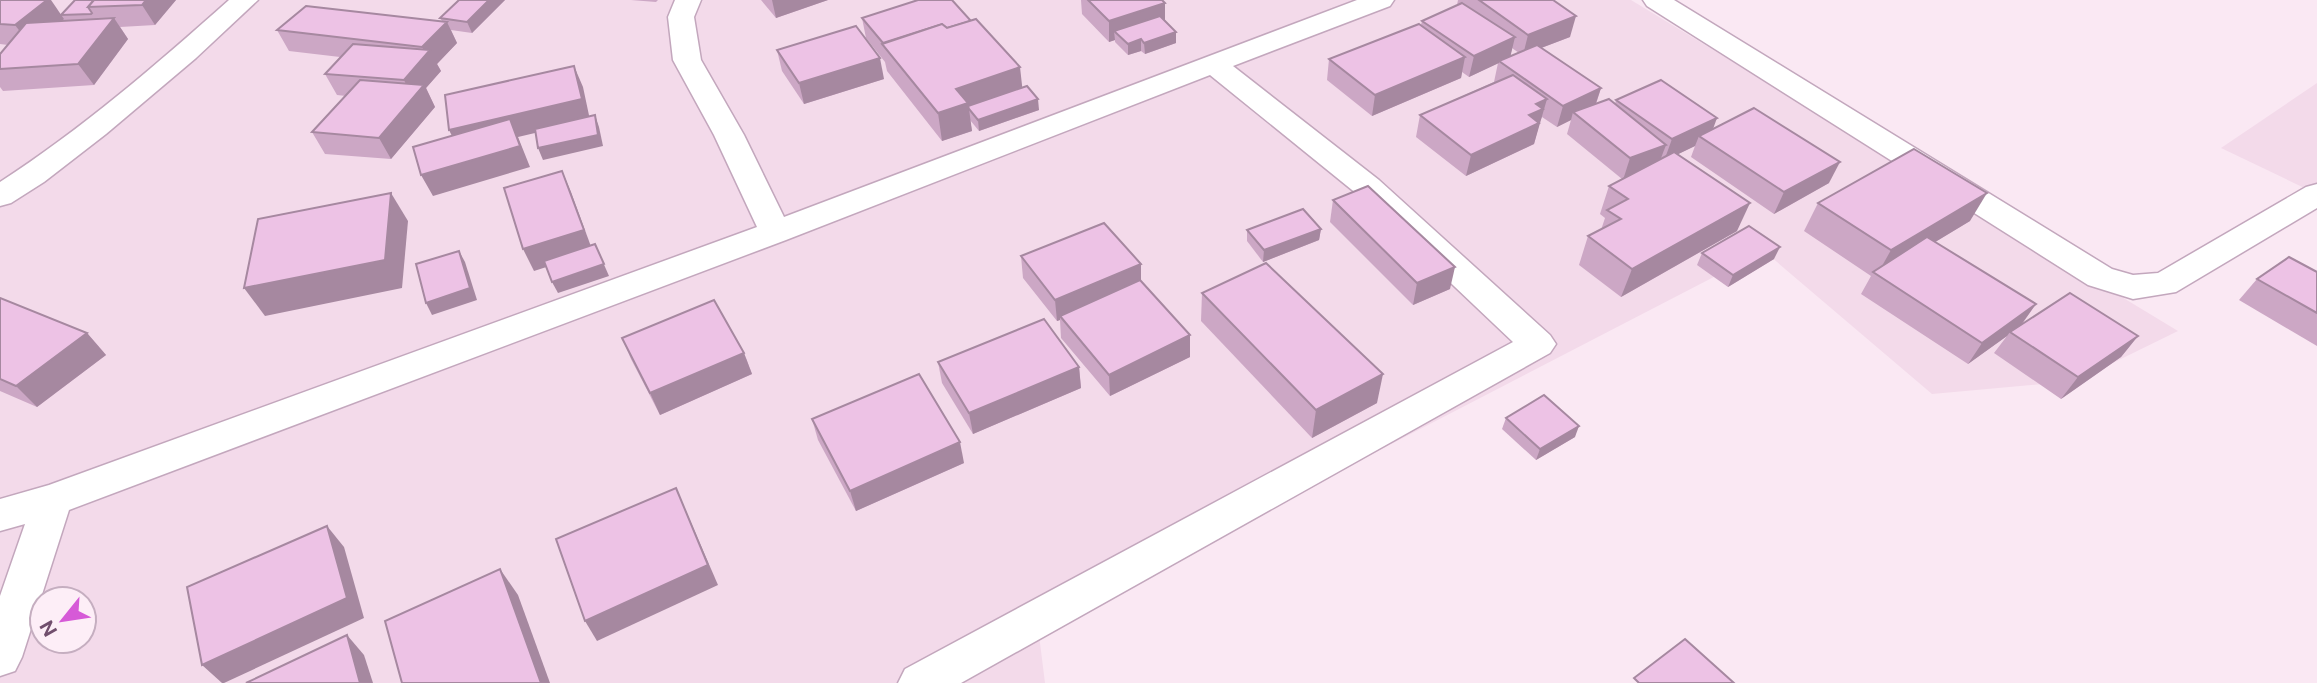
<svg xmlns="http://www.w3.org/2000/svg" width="2317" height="683" viewBox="0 0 2317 683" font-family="'Public Sans',sans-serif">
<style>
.residential{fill:#f3daea;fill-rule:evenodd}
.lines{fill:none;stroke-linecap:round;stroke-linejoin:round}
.minor-casing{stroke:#c3a7bd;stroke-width:3}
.minor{fill:#fff;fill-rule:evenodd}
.wall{fill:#cca7c5;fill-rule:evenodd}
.shaded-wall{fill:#a688a0}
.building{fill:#edc2e5;stroke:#a688a0;stroke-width:2}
</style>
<rect width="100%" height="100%" fill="#fae8f3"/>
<g class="residential">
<path d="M0 0H1631L2178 331 2076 381 1932 394 1764 251 1038 627 1045 683H0ZM42 599H84V641H42Z"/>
<path d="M2317 83V194L2221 148Z"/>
</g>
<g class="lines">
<defs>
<g id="minor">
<path d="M229 0H258L196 58 106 134 44 182 11 203 0 206V182C82 129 156 65 229 0Z"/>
<path d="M675 0H701L694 17 701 60 744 135 784 217 1357 0H1394L1390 6 1233 66 1379 180 1550 335 1556 344 1550 353 961 683H898L905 669 1513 342 1357 194 1210 75 786 240 69 510 22 657 15 671 0 676V596L25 524 0 531V499L49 485 757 227 714 135 673 60 668 17Z"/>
<path d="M1643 0H1674L2112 269 2133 275 2158 273 2306 187 2317 184V208L2176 292 2133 299 2088 285 1647 6Z"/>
</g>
</defs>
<use href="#minor" class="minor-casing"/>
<use href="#minor" class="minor"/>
</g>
<g class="wall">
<path d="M0 0 62 15 75 0H176L155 25 120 27 128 39 94 85 3 91 0 87V54L8 45 0 44Z"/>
<path d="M459 0H505L472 33 451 30 457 43 437 64 441 71 426 88 435 107 391 159 325 154 312 132 346 96 337 95 325 74 340 57 289 51 277 30 442 21 440 18Z"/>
<path d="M631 0H658L656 2Z"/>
<path d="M761 0H828L776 18Z"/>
<path d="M1081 0H1162L1165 3V20L1176 43 1145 54 1141 51 1128 55 1115 42V40L1109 42 1082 14Z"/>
<path d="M1458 0H1553L1570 37 1541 48 1601 88 1596 104H1615L1616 100 1713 129 1829 183 1774 214 1691 157 1695 146 1678 154 1737 231 1621 297 1579 265 1588 236 1601 230 1605 218 1600 214 1609 186 1622 179 1567 134 1571 120 1557 127 1542 117 1540 121 1534 144 1466 176 1416 137 1420 115 1494 82 1498 63 1469 77 1462 72 1461 78 1372 116 1327 80 1329 59 1421 25 1422 21 1457 5ZM1512 48 1519 53 1510 57Z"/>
<path d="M862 18 1022 88 1039 110 979 131 970 120 972 131 942 141 887 71 885 62 866 38Z"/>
<path d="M777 50 884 79 804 104 782 71Z"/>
<path d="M1333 200 1450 289 1413 305 1330 222Z"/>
<path d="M1818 203 1970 221 1935 242 2036 304 2022 324 2138 336 2121 357 2061 399 1994 353 2007 336 1968 364 1861 294 1871 276 1804 231Z"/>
<path d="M1321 229 1319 240 1263 262 1247 241V230Z"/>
<path d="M1702 253 1774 259 1728 287 1697 265Z"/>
<path d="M1021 256 1141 281 1190 357 1110 396 1061 338 1060 320 1057 321 1023 278Z"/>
<path d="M2317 272V346L2239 300 2257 279Z"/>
<path d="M1202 293 1377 403 1312 438 1201 321Z"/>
<path d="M0 298 87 333 106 355 37 407 0 391Z"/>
<path d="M622 338 744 353 752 374 660 415 631 359Z"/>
<path d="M938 362 1079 367 1081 388 973 434 942 383Z"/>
<path d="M1506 418 1575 437 1536 460 1502 429Z"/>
<path d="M812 419 964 463 856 511 818 440Z"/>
</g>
<g class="shaded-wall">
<path d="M47 0H51L64 19 31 46 15 25Z"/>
<path d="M146 0H176L155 25 142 5Z"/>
<path d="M489 0H505L472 33 467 22Z"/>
<path d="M772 0H828L776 18Z"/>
<path d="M1165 3V23L1114 31 1115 40 1109 42V21Z"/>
<path d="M1576 16 1570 37 1523 55 1528 35Z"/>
<path d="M114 18 128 39 94 85 78 64Z"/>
<path d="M447 22 457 43 437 64 441 71 426 88 435 107 391 159 379 138 413 99 404 80 426 55 422 47Z"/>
<path d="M1176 32V43L1145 54 1144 43Z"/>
<path d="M1515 37 1510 58 1499 61V63L1469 77 1474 56Z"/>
<path d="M1141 39V51L1128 55V44Z"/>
<path d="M1465 57 1461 78 1372 116 1375 95Z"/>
<path d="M880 58 884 79 804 104 799 83Z"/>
<path d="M574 66 583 87 590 120 518 137 530 167 433 196 421 175 460 152 449 130Z"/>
<path d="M1020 67 1023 94 969 109 972 131 942 141 938 113 956 89Z"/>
<path d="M1601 88 1594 109 1573 112 1571 120 1557 127 1563 106Z"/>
<path d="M1038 99 1039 110 979 131 978 120Z"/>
<path d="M1547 99 1534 144 1466 176 1471 155 1529 115 1536 104Z"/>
<path d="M595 115 599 127 603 146 543 160 538 148Z"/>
<path d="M1717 118 1709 140 1699 136 1695 146 1664 161 1672 139Z"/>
<path d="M1666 145 1658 166 1623 180 1630 158Z"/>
<path d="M1840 162 1829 183 1774 214 1784 192Z"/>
<path d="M562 171 571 192 593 252 534 271 523 249Z"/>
<path d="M391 193 408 221 402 288 265 316 244 288Z"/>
<path d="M1987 193 1970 221 1879 276 1877 275 1891 250Z"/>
<path d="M1750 203 1737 231 1621 297 1632 269Z"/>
<path d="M1321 229 1319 240 1263 262 1264 250Z"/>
<path d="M595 244 609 276 558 293 552 282Z"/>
<path d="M1780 247 1774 259 1728 287 1733 275Z"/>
<path d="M459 251 465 262 477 300 432 315 426 303Z"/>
<path d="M1141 264V285L1060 316V320L1057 321 1055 300Z"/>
<path d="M1455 267 1450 289 1413 305 1417 283Z"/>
<path d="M2036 304 2021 325 2010 332 2007 336 1968 364 1982 343Z"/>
<path d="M87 333 106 355 37 407 16 386Z"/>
<path d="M1190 335V357L1110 396 1109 375Z"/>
<path d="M2138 336 2121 357 2061 399 2078 377Z"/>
<path d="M744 353 752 374 660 415 650 393Z"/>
<path d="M1079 367 1081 388 973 434 969 413Z"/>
<path d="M1383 374 1377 403 1312 438 1316 410Z"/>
<path d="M1579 426 1575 437 1536 460 1540 449Z"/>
<path d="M960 442 964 463 856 511 850 491Z"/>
<path d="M676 488 718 585 597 641 585 621Z"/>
<path d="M327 526 344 547 364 618 224 683H222L202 665Z"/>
<path d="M500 569 518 595 550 683H541Z"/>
<path d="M347 635 364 655 373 683H360Z"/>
</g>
<g class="building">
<path d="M0 0H47L15 25 0 24Z"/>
<path d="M75 0H94L88 7 92 13 91 14 61 15Z"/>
<path d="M94 0H146L142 5 88 7Z"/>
<path d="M459 0H489L467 22 440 18Z"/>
<path d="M918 0H952L971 21 947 28 942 24 883 43 862 18Z"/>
<path d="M1088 0H1162L1165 3 1109 21Z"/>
<path d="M1479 0H1553L1576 16 1528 35Z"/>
<path d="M1462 3 1515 37 1474 56 1422 21Z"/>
<path d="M306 6 447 22 422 47 277 30Z"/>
<path d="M1160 16 1176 32 1144 43 1141 39 1128 44 1114 31Z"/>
<path d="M114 18 78 64 0 69V54L26 23Z"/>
<path d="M976 19 1020 67 956 89 968 103 938 113 882 44 942 24 947 28Z"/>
<path d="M1419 24 1465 57 1375 95 1329 59Z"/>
<path d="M856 26 880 58 799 83 777 50Z"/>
<path d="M353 44 430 50 404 80 325 74Z"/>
<path d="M1537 45 1601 88 1563 106 1499 61Z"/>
<path d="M574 66 582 99 449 130 445 95Z"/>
<path d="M1513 75 1547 99 1536 104 1543 109 1529 115 1539 123 1471 155 1420 115Z"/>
<path d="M360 80 424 85 379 138 312 132Z"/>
<path d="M1661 80 1717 118 1672 139 1616 100Z"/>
<path d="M1027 86 1038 99 978 120 969 109 968 106Z"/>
<path d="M1609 99 1666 145 1630 158 1573 112Z"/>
<path d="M1754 108 1840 162 1784 192 1699 136Z"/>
<path d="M595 115 598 135 538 148 535 129Z"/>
<path d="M510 119 520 146 421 175 413 147Z"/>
<path d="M1914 149 1987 193 1891 250 1818 203Z"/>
<path d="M1674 152 1750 203 1632 269 1588 236 1621 219 1607 210 1628 199 1609 186Z"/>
<path d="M562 171 584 230 523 249 504 188Z"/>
<path d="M1368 186 1455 267 1417 283 1333 200Z"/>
<path d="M391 193 385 260 244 288 258 219Z"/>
<path d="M1303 209 1321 229 1264 250 1247 230Z"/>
<path d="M1104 223 1141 264 1055 300 1021 256Z"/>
<path d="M1749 226 1780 247 1733 275 1702 253Z"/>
<path d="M1927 237 2036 304 1982 343 1873 272Z"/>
<path d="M595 244 604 264 552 282 544 261Z"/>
<path d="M459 251 470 288 426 303 416 264Z"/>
<path d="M2289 257 2317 272V313L2257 279Z"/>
<path d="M1266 263 1383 374 1316 410 1202 293Z"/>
<path d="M1140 280 1190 335 1109 375 1060 316Z"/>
<path d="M2070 293 2138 336 2078 377 2010 332Z"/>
<path d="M0 298 87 333 16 386 0 379Z"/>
<path d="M714 300 744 353 650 393 622 338Z"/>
<path d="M1044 319 1079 367 969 413 938 362Z"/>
<path d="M919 374 960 442 850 491 812 419Z"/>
<path d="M1544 395 1579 426 1540 449 1506 418Z"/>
<path d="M676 488 708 565 585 621 556 539Z"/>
<path d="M327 526 347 598 202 665 187 587Z"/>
<path d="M500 569 541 683H402L385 621Z"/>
<path d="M347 635 360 683H246Z"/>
<path d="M1685 639 1734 683H1639L1634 678Z"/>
</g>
<g transform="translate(63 620) rotate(240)"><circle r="33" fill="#fdeef7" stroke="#c5aec0" stroke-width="2"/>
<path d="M0-5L12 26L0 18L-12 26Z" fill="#d65ad7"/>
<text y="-10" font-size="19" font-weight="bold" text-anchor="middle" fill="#714e6d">N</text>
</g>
</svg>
